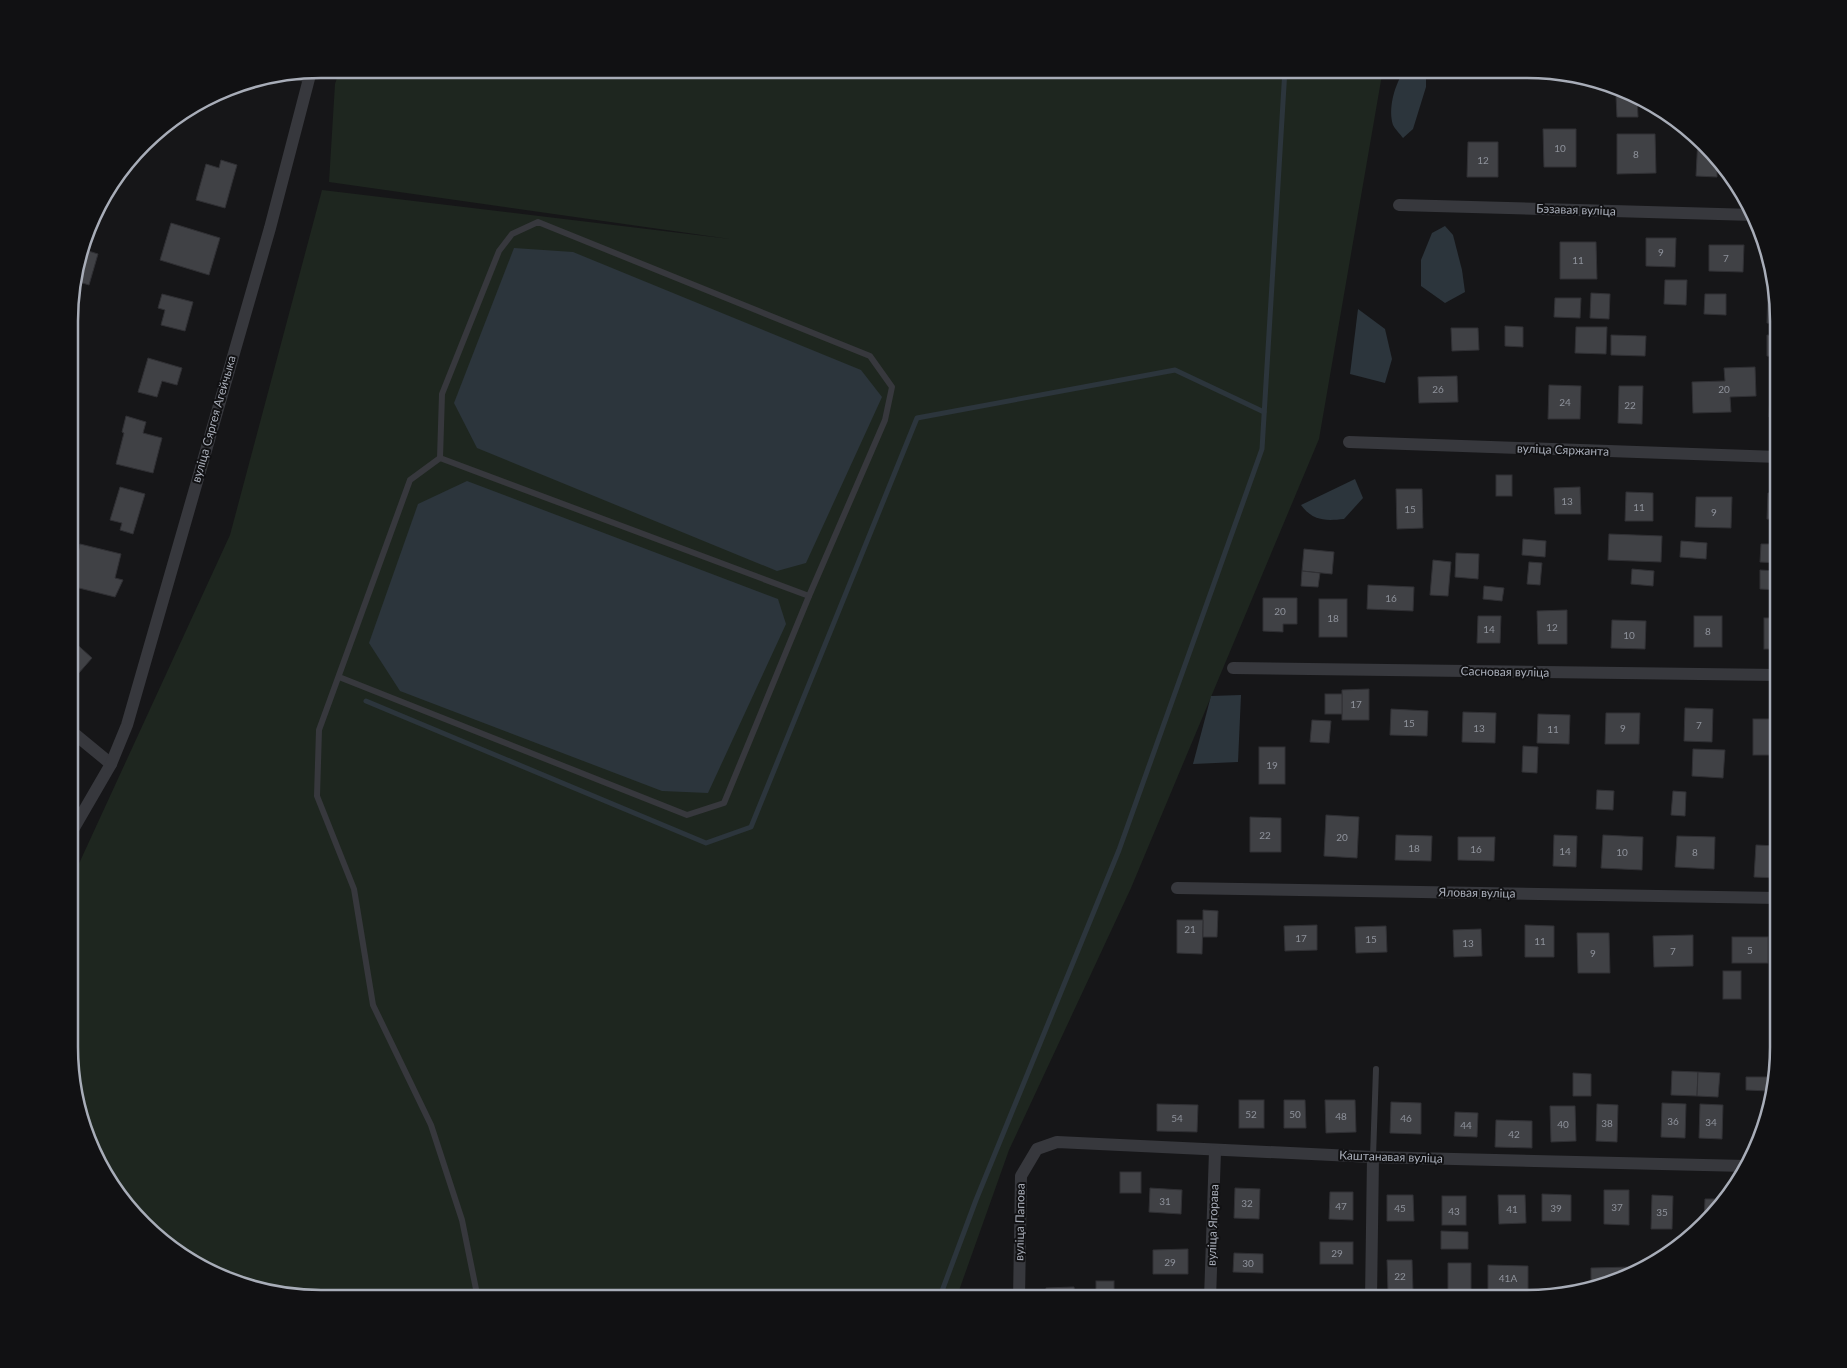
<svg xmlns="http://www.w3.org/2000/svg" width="1847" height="1368" viewBox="0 0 1847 1368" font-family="Lato,sans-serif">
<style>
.green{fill:#1e261f}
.water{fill:#2c353c}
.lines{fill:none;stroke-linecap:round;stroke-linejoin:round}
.stream{stroke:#2c353c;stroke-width:5}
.building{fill:#404145;stroke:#303034}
.lane{stroke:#37383d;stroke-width:6}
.street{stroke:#37383d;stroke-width:12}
.labels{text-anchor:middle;stroke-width:4;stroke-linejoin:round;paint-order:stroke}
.number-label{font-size:10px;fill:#8e929b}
.street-label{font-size:12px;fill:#a8adb8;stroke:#111113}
.rim{fill:none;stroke:#a8adb8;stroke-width:2.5}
</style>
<rect width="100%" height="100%" fill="#161618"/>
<path class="green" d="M340 69H1383L1319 439 1131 888 1009 1150 956 1299H304L239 1286 167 1247 102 1173 71 1080V881L230 535 322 190 730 239 329 182 335 84Z"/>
<g class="water">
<path d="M1402 74 1426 78V87L1413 129 1403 138C1400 134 1395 129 1393 125 1388 109 1394 88 1402 74Z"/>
<path d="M1445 226 1453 235 1462 270 1465 292 1445 303 1421 286V260L1432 233Z"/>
<path d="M514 248 573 252 861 370 882 397 806 563 777 571 477 448 454 403Z"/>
<path d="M1358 309 1385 329 1392 359 1385 383 1350 374Z"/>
<path d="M1355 479 1363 498 1344 519C1325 521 1313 521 1301 505Z"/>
<path d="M467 481 778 599 786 624 708 793 662 791 400 691 369 643 418 504Z"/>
<path d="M1241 695 1238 762 1193 764 1211 696Z"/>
</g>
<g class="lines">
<g class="stream">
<path d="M366 701 706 843 751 827 917 418 1175 370 1264 412"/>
<path d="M939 1299 976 1200 1119 850 1262 449 1285 69"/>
</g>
</g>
<g class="building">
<path d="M1616 96H1637L1638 117H1617Z"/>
<path d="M1543 129H1576V167H1544Z"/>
<path d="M1617 134H1655L1656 173 1617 174Z"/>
<path d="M1698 137 1717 157V177L1696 176Z"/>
<path d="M1468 142H1498V177H1467Z"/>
<path d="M221 160 237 165 225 208 196 200 206 164 219 168Z"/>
<path d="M109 190 99 222 91 220 95 209Z"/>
<path d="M171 223 220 238 209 275 160 260Z"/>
<path d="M1646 238H1676L1675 267 1646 266Z"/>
<path d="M1560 242H1596L1597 279H1560Z"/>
<path d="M1709 245H1744L1743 272 1709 271Z"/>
<path d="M82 249 98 254 89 285 73 280Z"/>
<path d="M1665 280H1687L1686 305 1664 304Z"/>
<path d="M1768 288H1773L1778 304V324L1767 323Z"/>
<path d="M1591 293 1610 294 1609 319 1590 318Z"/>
<path d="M162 294 193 302 185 331 161 325 165 310 158 308Z"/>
<path d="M1705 294H1726V315L1704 314Z"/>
<path d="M1555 298H1581L1580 318 1554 317Z"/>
<path d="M1505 326 1523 327V347L1505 346Z"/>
<path d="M1576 327H1607L1606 354 1575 353Z"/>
<path d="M1451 328H1478L1479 350 1452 351Z"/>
<path d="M1611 335 1646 336 1645 356 1611 355Z"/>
<path d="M1767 335 1778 336V357L1767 356Z"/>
<path d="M148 358 182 368 177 385 162 381 157 397 138 392Z"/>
<path d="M1755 367 1756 396 1730 397 1731 412 1693 413 1692 382 1725 381 1724 368Z"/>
<path d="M1457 376 1458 402 1419 403 1418 377Z"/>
<path d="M1549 385 1581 386 1580 419H1548Z"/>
<path d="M1619 386H1643L1642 424 1618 423Z"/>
<path d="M1770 392 1778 393V417H1769Z"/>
<path d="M126 416 146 422 143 433 162 438 153 473 116 464 124 433 122 432Z"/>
<rect x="1496" y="475" width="16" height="21"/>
<path d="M120 487 145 494 133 534 120 530 122 523 110 520Z"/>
<path d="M1580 487 1581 514H1555L1554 488Z"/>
<path d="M1396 489H1422L1423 528 1397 529Z"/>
<path d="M1626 492 1653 493V521H1625Z"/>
<path d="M1768 493H1778V519H1767Z"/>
<path d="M1696 497H1732L1731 528 1695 527Z"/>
<path d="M1609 534 1662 536 1661 562 1608 560Z"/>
<path d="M1523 539 1546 541 1545 557 1522 555Z"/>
<path d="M1681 541 1707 543 1706 559 1680 557Z"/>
<path d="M80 544 121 554 115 578 123 580 115 597 71 586Z"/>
<path d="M1761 544H1778V563L1760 562Z"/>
<path d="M1304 549 1334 552 1332 574 1302 571Z"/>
<path d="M1456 553 1479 554 1478 579 1455 577Z"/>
<path d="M1433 560 1451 562 1448 596 1430 595Z"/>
<path d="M1529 562 1542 563 1540 585 1527 584Z"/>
<path d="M1632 569 1654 571 1653 586 1631 584Z"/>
<path d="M1760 570 1778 571V590L1760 589Z"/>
<path d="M1302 571 1320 573 1318 587 1301 586Z"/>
<path d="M1368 585 1414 587 1413 611 1367 609Z"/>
<path d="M1484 586 1504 588 1502 601 1483 599Z"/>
<path d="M1263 598H1297V624H1283V632L1263 631Z"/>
<rect x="1319" y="599" width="28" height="38"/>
<path d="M1567 610V644H1538L1537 611Z"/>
<path d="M1478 616H1501L1500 643H1477Z"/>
<rect x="1694" y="616" width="28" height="31"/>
<rect x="1764" y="618" width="14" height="31"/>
<path d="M1612 620 1646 621 1645 649 1611 648Z"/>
<path d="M71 639 92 658 71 682Z"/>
<path d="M1369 689V720H1342V690Z"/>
<rect x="1325" y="694" width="17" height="20"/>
<path d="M1685 708 1713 709 1712 742 1684 741Z"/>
<path d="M1391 709 1428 711 1427 736 1390 735Z"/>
<path d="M1463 712 1496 713 1495 743 1462 742Z"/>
<path d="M1606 713H1640L1639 744H1605Z"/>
<path d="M1538 714 1570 715 1569 744 1537 743Z"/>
<rect x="1753" y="719" width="25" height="36"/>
<path d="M1312 720 1331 721 1329 743 1310 742Z"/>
<path d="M1523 746 1538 747 1537 773 1522 772Z"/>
<rect x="1259" y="747" width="26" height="37"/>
<path d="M1693 749 1725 750 1723 778 1692 776Z"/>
<path d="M1597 790 1614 791 1613 810 1596 809Z"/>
<path d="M1673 791 1686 792 1685 816 1671 815Z"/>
<path d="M1326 815 1359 817 1357 858 1324 856Z"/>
<path d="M1250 817 1281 818V852H1250Z"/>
<path d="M1396 835 1432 836 1431 861 1395 860Z"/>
<path d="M1554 835 1577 836 1576 867 1553 866Z"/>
<path d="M1603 835 1643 837 1642 870 1601 868Z"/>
<path d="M1677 836 1715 837 1714 869 1675 867Z"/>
<path d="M1458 837H1495L1494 861 1458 860Z"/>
<path d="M1756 845 1778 846V878L1754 877Z"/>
<path d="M1203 910 1218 911 1217 937H1203Z"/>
<path d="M1177 920H1203L1202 954 1177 953Z"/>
<path d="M1317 925V950L1285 951 1284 926Z"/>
<path d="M1525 925 1554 926V957H1525Z"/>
<path d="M1386 926 1387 952 1356 953 1355 927Z"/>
<path d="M1481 929 1482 956 1454 957 1453 930Z"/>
<path d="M1577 933H1609L1610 973H1578Z"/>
<path d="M1693 935V966L1654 967 1653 936Z"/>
<rect x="1732" y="937" width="36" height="26"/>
<rect x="1723" y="971" width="18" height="28"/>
<path d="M1672 1071 1698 1072 1697 1096 1671 1095Z"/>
<path d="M1698 1072 1720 1073 1718 1097 1697 1096Z"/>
<path d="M1573 1073 1591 1074V1096H1573Z"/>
<path d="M1746 1077H1770L1769 1091 1746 1090Z"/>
<rect x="1239" y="1100" width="25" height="28"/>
<path d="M1284 1100H1305L1306 1128H1284Z"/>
<path d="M1325 1100H1355L1356 1132 1326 1133Z"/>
<path d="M1391 1102 1421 1103V1134L1390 1133Z"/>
<path d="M1662 1103 1686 1104 1685 1138 1661 1137Z"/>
<path d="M1157 1104 1198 1105 1197 1132 1157 1131Z"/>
<path d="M1597 1104 1618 1105 1617 1142 1596 1141Z"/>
<path d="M1700 1104 1723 1105 1722 1139 1699 1138Z"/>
<path d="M1550 1106H1575L1576 1141 1551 1142Z"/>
<path d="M1455 1112 1478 1113 1477 1137 1454 1136Z"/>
<path d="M1496 1120 1532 1121V1148L1495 1147Z"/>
<rect x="1120" y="1172" width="21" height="21"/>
<path d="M1150 1188 1182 1190 1181 1214 1149 1212Z"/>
<path d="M1235 1188 1260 1189 1259 1219 1234 1218Z"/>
<path d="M1604 1190H1629V1225L1604 1224Z"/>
<path d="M1330 1192H1353V1220L1329 1219Z"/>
<path d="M1542 1194 1571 1195V1221H1542Z"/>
<path d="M1387 1195H1413L1414 1221H1387Z"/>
<path d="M1498 1195H1525L1526 1223 1499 1224Z"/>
<path d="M1652 1195 1673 1196 1672 1229H1651Z"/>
<rect x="1442" y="1196" width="24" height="29"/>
<path d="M1705 1199H1727L1704 1223Z"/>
<path d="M1441 1231 1468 1232V1249H1441Z"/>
<rect x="1320" y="1242" width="33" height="22"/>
<path d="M1188 1249V1274H1153V1250Z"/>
<path d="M1234 1253 1263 1254V1273L1233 1272Z"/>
<path d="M1387 1260H1412L1413 1291 1388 1292Z"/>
<path d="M1448 1263H1471V1295L1448 1294Z"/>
<path d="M1488 1265 1528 1266V1290H1488Z"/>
<path d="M1631 1267V1276L1591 1291V1268Z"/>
<rect x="1096" y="1281" width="18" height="18"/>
<path d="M1074 1287 1075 1299H1046V1288Z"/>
<path d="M1319 1293 1350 1294V1299H1319Z"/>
<path d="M1233 1294 1259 1295V1299H1234Z"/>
<rect x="1407" y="1294" width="29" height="5"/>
<path d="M1177 1295V1299H1148V1296Z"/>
</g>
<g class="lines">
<g class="lane">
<path d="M440 458 809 596"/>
<path d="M339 677 687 815 724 803 809 596 885 420 892 387 870 356 538 222 512 234 499 251 442 394 440 458 410 480 319 730 317 796 354 889 373 1005 431 1125 462 1220 478 1299"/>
<path d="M1373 1157 1376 1069"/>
</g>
<g class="street">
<path d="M296 74 309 77"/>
<path d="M1399 205 1754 215"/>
<path d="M1349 442 1778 457"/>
<path d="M1233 668 1778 675"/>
<path d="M71 731 111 764"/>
<path d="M71 833 111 764 127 725 270 228 311 71"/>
<path d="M1177 888 1778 898"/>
<path d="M1019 1299 1021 1176 1037 1149 1057 1142 1373 1157 1746 1166"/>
<path d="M1210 1299 1215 1151"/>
<path d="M1371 1299 1373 1157"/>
</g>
</g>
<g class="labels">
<g class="number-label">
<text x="1560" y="152">10</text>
<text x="1636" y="158">8</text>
<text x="1483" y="164">12</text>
<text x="1661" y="256">9</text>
<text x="1726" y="262">7</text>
<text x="1578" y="264">11</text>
<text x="1438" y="393">26</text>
<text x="1724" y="393">20</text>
<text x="1565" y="406">24</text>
<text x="1630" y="409">22</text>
<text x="1567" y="505">13</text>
<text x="1639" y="511">11</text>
<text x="1410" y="513">15</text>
<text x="1714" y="516">9</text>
<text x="1391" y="602">16</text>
<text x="1280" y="615">20</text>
<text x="1333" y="622">18</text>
<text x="1552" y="631">12</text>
<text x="1489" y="633">14</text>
<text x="1708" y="635">8</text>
<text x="1629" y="639">10</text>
<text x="1356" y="708">17</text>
<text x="1409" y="727">15</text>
<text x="1699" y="729">7</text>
<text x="1479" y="732">13</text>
<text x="1623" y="732">9</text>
<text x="1553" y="733">11</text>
<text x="1272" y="769">19</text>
<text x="1265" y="839">22</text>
<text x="1342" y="841">20</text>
<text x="1414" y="852">18</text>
<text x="1476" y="853">16</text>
<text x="1565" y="855">14</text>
<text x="1622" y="856">10</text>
<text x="1695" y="856">8</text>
<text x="1190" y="933">21</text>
<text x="1301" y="942">17</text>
<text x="1371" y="943">15</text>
<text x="1540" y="945">11</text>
<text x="1468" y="947">13</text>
<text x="1750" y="954">5</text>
<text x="1673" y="955">7</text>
<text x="1593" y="957">9</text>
<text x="1251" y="1118">52</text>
<text x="1295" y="1118">50</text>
<text x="1341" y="1120">48</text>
<text x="1177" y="1122">54</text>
<text x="1406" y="1122">46</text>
<text x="1673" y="1125">36</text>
<text x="1711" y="1126">34</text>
<text x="1607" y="1127">38</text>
<text x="1563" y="1128">40</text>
<text x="1466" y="1129">44</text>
<text x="1514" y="1138">42</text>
<text x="1165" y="1205">31</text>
<text x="1247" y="1207">32</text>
<text x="1341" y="1210">47</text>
<text x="1617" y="1211">37</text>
<text x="1400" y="1212">45</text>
<text x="1556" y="1212">39</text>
<text x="1512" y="1213">41</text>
<text x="1454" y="1215">43</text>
<text x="1662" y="1216">35</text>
<text x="1337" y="1257">29</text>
<text x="1170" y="1266">29</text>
<text x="1248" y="1267">30</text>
<text x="1400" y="1280">22</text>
<text x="1508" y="1282">41А</text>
</g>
<g class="street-label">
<text transform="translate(1576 210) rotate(2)" y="4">Бэзавая вуліца</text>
<text transform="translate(214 419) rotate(-74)" y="4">вуліца Сяргея Агейчыка</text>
<text transform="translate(1563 450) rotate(2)" y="4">вуліца Сяржанта</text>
<text transform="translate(1505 672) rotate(1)" y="4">Сасновая вуліца</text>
<text transform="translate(1477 893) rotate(1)" y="4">Яловая вуліца</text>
<text transform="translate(1391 1157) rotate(2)" y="4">Каштанавая вуліца</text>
<text transform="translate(1020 1222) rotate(-89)" y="4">вуліца Папова</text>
<text transform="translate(1213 1225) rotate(-88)" y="4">вуліца Ягорава</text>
</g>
</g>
<path d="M0 0H1847V1368H0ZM321 78H1527A243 243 0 0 1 1770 321V1047A243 243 0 0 1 1527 1290H321A243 243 0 0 1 78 1047V321A243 243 0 0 1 321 78Z" fill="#111113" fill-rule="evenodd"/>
<path class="rim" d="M321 78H1527A243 243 0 0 1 1770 321V1047A243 243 0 0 1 1527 1290H321A243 243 0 0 1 78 1047V321A243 243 0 0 1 321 78Z"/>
</svg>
